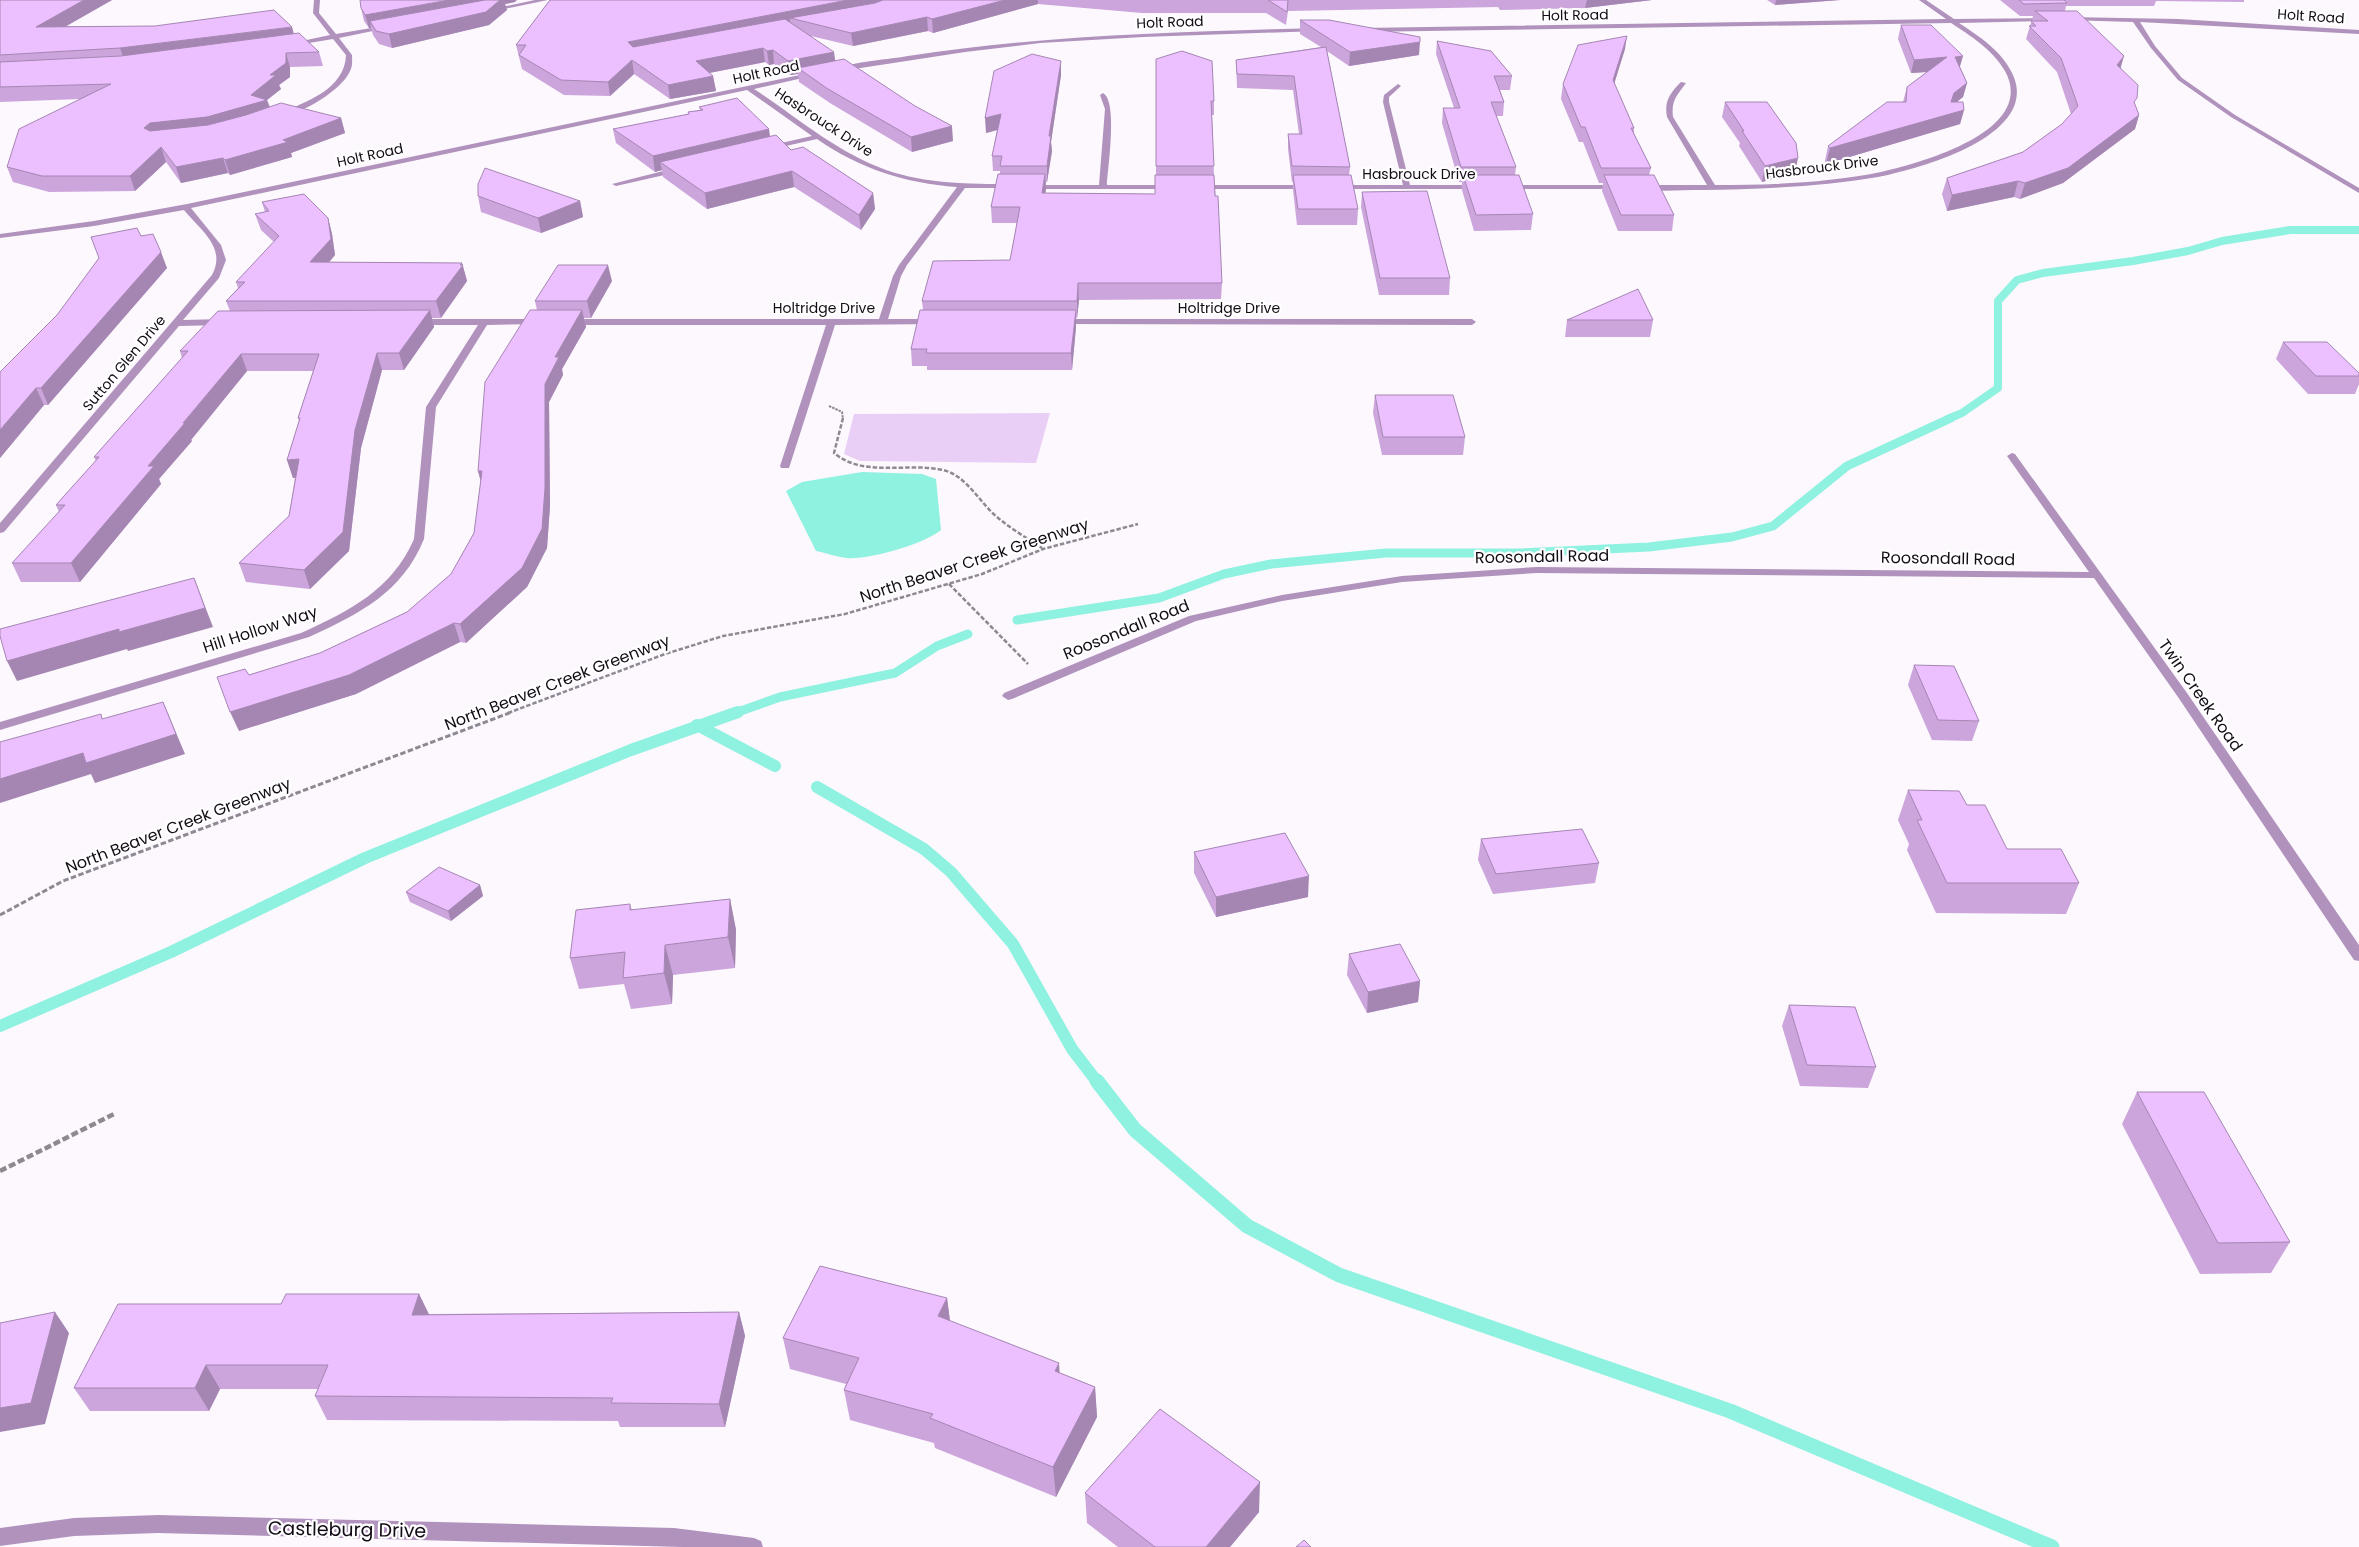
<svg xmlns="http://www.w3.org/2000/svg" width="2359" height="1547" viewBox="0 0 2359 1547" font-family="Poppins,sans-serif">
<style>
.green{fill:#e9cef5}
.water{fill:#8ff1df}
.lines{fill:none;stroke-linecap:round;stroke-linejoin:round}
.stream-far3{stroke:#8ff1df;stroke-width:8}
.stream-far2{stroke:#8ff1df;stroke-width:9}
.stream-far1{stroke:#8ff1df;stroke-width:12}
.stream{stroke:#8ff1df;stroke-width:15}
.path-far3{stroke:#8e8890;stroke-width:2;stroke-dasharray:2.5 1;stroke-linecap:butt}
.path-far2{stroke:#8e8890;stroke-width:2.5;stroke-dasharray:4.5 2;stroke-linecap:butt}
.path-far1{stroke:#8e8890;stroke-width:3;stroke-dasharray:5.5 2.5;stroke-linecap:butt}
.path{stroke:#8e8890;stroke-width:4.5;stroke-dasharray:7 3;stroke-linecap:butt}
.minor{fill:#b092bd;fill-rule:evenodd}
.wall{fill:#cba5db}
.shaded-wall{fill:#a586b2}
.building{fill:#ecc0ff;stroke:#a586b2}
.labels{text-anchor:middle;stroke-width:4.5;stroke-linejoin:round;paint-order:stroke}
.far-street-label{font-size:14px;fill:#130b16;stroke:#fff}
.street-label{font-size:16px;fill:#130b16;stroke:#fff}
.near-street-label{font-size:19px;fill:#130b16;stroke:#fff}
</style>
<rect width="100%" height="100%" fill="#fcf8fe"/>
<path class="green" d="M1050 413 1036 463 860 461 844 454 854 414Z"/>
<path class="water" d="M862 472 922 474 936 479 941 530C924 544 869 560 847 558 837 557 826 553 816 551L786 491 802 482Z"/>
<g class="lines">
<path class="stream-far3" d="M1948 419 1962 413 1998 388V301L2017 280 2043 273 2133 261 2188 251 2222 241 2290 230H2359"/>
<g class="stream-far2">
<path d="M1017 620 1159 598 1224 574 1271 564 1386 553H1518L1649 547 1732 537 1773 526 1847 466 1951 418"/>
<path d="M735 713 780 697 895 673 937 646 968 634"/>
</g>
<g class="stream-far1">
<path d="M697 725 775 766"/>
<path d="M817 787 924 849 951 872 1013 944 1072 1049 1098 1083"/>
<path d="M0 1026 171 952 365 858 631 750 738 712"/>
</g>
<path class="stream" d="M1097 1081 1135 1130 1247 1226 1339 1275 1730 1411 2052 1547"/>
<path class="path-far3" d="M829 406 842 412 843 419"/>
<g class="path-far2">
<path d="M843 418 834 453C864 478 907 462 943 470 966 475 980 503 997 517 1011 529 1027 538 1042 548"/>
<path d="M949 584 1028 664"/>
<path d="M508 713 665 654 723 636 845 614 982 574 1043 549 1138 524"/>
</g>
<path class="path-far1" d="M0 915 63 881 512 712"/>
<path class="path" d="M0 1171 116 1113"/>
<g class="minor">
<path d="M314 0H320L319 13 336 34 389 25 392 27 339 38 352 55C352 60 353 66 350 71 343 89 299 117 280 115V113C306 102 345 89 346 55L333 39 291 46 288 44 330 35 313 13Z"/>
<path d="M535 0H548L490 12 487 10Z"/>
<path d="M1919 0H1926L1954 19 2050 18 2048 21 1959 23C1979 36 2003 52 2013 75 2040 136 1919 169 1878 177 1820 187 1760 189 1701 190 1681 190 1659 192 1640 189L1639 187 1643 185H1707L1667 117C1664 101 1670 93 1681 82L1686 83C1677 95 1671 101 1673 117L1715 185C1770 185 1827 183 1881 172 1920 163 2038 131 2005 71 1993 50 1971 36 1951 23L1361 32 1358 30 1361 28 1946 19Z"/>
<path d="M2068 17 2178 19 2359 30V34L2140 22 2155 46 2182 78 2235 115 2359 188V193L2231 117 2178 80 2151 48 2133 22 2066 20Z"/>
<path d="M1316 28 1318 31 1143 37 1040 43 965 52 841 71 838 69C849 62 893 59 908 56 1044 35 1179 32 1316 28Z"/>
<path d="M814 72 816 73V75L754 89C798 118 836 152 886 170 926 184 969 184 1011 184L1015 186 1011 188H965L907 265 901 276 888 319H934L938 322 937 324 835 325 789 468H781L780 466 826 325H569L565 322 569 319H879L893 276 899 265 957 187C905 183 860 169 817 139L768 150V146L812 136 747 90 191 208 221 245 226 260 219 278 183 320 224 319 228 322 224 325 179 326 4 532 0 533V523L212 275C227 247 200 230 184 210L94 226 0 238V234L94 221 187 204Z"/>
<path d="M1398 84 1401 86 1389 97V102L1410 185H1478L1482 187 1481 189H1335L1334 187 1338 185H1403L1383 102 1384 95Z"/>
<path d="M1103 93C1118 101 1108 168 1107 185H1174V189H1028V185H1099L1105 109 1100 95Z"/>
<path d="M679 167 683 169 682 171 616 186 612 184Z"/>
<path d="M1195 185H1308L1312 187 1308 189H1195Z"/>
<path d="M1503 185H1618L1622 187 1618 189H1506L1502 187Z"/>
<path d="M539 319 542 320V324L487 325 436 407 424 539C402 593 359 614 309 637L0 730V722L301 633C349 611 392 590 414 539L426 407 478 325H416L412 322 416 319Z"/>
<path d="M1059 319H1472L1476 322 1472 325 1056 324 1055 322Z"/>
<path d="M2012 453 2015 454 2187 693 2359 945V961L2354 960 2178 697 2094 578 1537 573 1402 582 1282 601 1196 621 1012 699 1008 700 1002 696 1004 693 1189 616 1282 595 1402 576 1537 567 2089 572 2007 456Z"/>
<path d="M158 1515 674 1528 754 1538 761 1541 763 1547H682L158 1533 74 1536 0 1546V1528L74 1518Z"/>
</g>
</g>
<g class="wall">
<path d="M0 0H112L66 26 294 34 319 52 323 66 290 67V77L279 85 281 89 267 100 270 107 341 118 345 133 291 153 292 157 230 175 228 173 181 183 166 162 135 191 49 192 13 182 7 167 80 99 0 102Z"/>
<path d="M550 0H1652L1585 8 1500 10 1498 7 1288 11 1286 25 1266 13H1142L1038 4 933 33 928 31 853 46 811 36 835 60 953 141 912 152 830 103 799 82 798 74 790 75 774 64 769 65 765 62 709 73 713 76 716 91 670 99 634 74 610 96 564 95 522 69 516 45Z"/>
<path d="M1767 0H1840L1775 5Z"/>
<path d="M2000 0H2244V2L2156 1 2154 6H2066L2065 11 2121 68 2139 115 2135 129 2063 183 2020 199 2014 197 1947 211 1942 194 1947 178 2023 152 2062 124 2071 114 2057 72 2026 39 2033 16H2020Z"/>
<path d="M515 2 505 4 507 10 489 25 392 48 379 44 373 35 371 28H369L364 21 361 8Z"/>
<path d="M1300 20 1419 55 1349 66 1327 51 1350 167 1349 175 1358 209 1357 225H1297L1293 190V182H1292L1288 149V134H1299L1293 90 1237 88 1236 60 1321 47 1300 34Z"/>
<path d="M1901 25 1960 67 1967 83 1963 97 1957 102 1964 110 1960 124 1826 164 1825 161 1828 146 1903 102 1907 87 1927 72 1911 73 1898 39Z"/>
<path d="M1437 41 1512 76 1510 90H1500L1504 102 1503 116H1496L1516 167 1515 175 1533 214 1531 230 1474 231 1462 190V182H1459L1442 123 1443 108H1454L1436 54Z"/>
<path d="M1625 49 1614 83 1634 128V134L1651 168 1649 175 1674 215 1672 231H1618L1602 191 1603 183H1599L1583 142H1579L1561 99 1563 84Z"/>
<path d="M1156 59 1214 101V115H1212L1214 175 1222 283 1221 299 1079 300 1077 318H1076V327L1072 370H927V366H912L911 349 923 310 922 301 1010 260 1017 223H992L991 207 1000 174V171H993L992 156 997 130 986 133 1061 75 1051 142 1052 151 1047 182H1046L1045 193 1155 194 1156 175Z"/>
<path d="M1725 102 1795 173 1762 182 1739 146 1740 143 1722 117Z"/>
<path d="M699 107 770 136 791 150 873 193 875 209 861 230 794 187 707 209 663 177 662 170 655 172 616 143 613 129 688 114V112L700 110Z"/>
<path d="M1362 192 1450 278 1449 295H1379L1361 207Z"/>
<path d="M478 196 580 201 583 217 541 233 481 212Z"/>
<path d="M262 202 328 218 332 234 335 255 329 262 462 263 467 281 441 318H432L434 327 404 370H382L361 448 349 551 310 589 246 582 239 563 289 516 295 478H293L287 460 299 421 298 418 313 371H247L191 440 192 441 159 479 161 484 80 582H21L12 563 59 512 56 505 96 461 94 457 182 358 180 351 230 311 226 301 238 288 236 282 274 242 261 230 255 214 265 212Z"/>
<path d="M141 236 167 268 48 405H44L0 458V372Z"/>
<path d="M612 281 591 318H584L586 327 562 369 563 375 549 402 550 506 547 548 527 587 466 643 460 642 356 694 239 731 249 675 320 653 407 612 451 574 474 533 481 480 478 471 537 310 535 301Z"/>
<path d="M1567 320H1653L1650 337H1565Z"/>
<path d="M2283 342 2359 376V384L2355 394H2308L2276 359Z"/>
<path d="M1375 395 1465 437 1463 455H1382L1373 413Z"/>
<path d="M1914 665 1979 721 1972 741 1932 740 1908 685Z"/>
<path d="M1908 790 1967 805 2007 849 2079 883 2066 914 1936 913 1907 850 1909 844 1898 820Z"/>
<path d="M1481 839 1599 863 1595 883 1493 894 1478 860Z"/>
<path d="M1194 852 1308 897 1216 917 1194 873Z"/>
<path d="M480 885 483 896 451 921 410 902 406 892Z"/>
<path d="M730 899 736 930 735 968 673 975 672 1004 631 1009 624 984 579 989 570 958 630 904 632 910Z"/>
<path d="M1349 954 1420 981 1418 1002 1367 1013 1347 975Z"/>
<path d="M1789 1005 1876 1067 1868 1088 1800 1086 1782 1026Z"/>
<path d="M2137 1092 2290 1242 2271 1273 2200 1274 2122 1124Z"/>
<path d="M419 1294 429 1314 739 1312 745 1336 725 1427H620L618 1421 327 1420 315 1396 318 1389H220L209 1411H90L74 1388 281 1304Z"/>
<path d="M947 1298 950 1321 1060 1373 1095 1387 1097 1417 1056 1497 935 1448 934 1443 850 1420 844 1390 846 1384 790 1369 783 1338Z"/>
<path d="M1085 1493 1259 1512 1230 1547H1118L1087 1523Z"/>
</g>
<g class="shaded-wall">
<path d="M84 0H112L42 40 36 27Z"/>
<path d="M449 0H517L515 2 505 4 507 10 489 25 392 48 389 34 370 21 371 28H369L365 15Z"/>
<path d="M848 0H904L790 18V25L630 56 628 42Z"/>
<path d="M1005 0H1038V4L933 33 932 19Z"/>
<path d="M1587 0H1652L1585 8Z"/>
<path d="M1776 0H1840L1775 5Z"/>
<path d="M927 17 928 31 853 46 851 33Z"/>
<path d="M292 27 296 41 125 62 120 48Z"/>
<path d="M1627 36 1625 49 1611 94 1613 80Z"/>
<path d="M1420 42 1419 55 1349 66 1350 52Z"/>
<path d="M763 48 765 62 699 75 696 61Z"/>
<path d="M773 50 774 64 769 65 767 51Z"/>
<path d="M834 52 836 66 798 68V74L790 75 788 61Z"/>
<path d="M286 53 290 67V77L279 85 281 89 267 100 272 114 155 138 144 128 150 123 251 95 270 75Z"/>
<path d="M1963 56 1959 70 1955 57Z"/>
<path d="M2124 56 2120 70 2117 65Z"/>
<path d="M1947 57 1944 71 1911 73 1914 60Z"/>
<path d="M632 60 634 74 610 96 608 82Z"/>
<path d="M1061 61V75L1051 142 1052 151 1047 182V166L1049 136Z"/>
<path d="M713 76 716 91 670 99 668 85Z"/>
<path d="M1967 83 1963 97 1950 107 1954 93Z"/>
<path d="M1964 110 1960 124 1826 164 1830 148Z"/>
<path d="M1001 114V129L986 133 985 118Z"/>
<path d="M2139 115 2135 129 2063 183 2020 199 2025 183Z"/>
<path d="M341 118 345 133 291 153 292 157 230 175 225 160Z"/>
<path d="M952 126 953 141 912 152 911 137Z"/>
<path d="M769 129 771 143 660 162 662 170 655 172 653 156Z"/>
<path d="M161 147 166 162 135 191 130 176Z"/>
<path d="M223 158 228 173 181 183 176 167Z"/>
<path d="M1798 158 1795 173 1762 182 1765 166Z"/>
<path d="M792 171 794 187 707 209 705 193Z"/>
<path d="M1045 174 1046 189 1043 209 1042 193Z"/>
<path d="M2018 181 2014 197 1947 211 1952 195Z"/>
<path d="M873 193 875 209 861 230 859 215Z"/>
<path d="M580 201 583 217 541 233 538 218Z"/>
<path d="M328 218 332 234 335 255 315 279 310 262Z"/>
<path d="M161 252 167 268 48 405 41 388Z"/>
<path d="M462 263 467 281 441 318 436 301Z"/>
<path d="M608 265 612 281 591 318 587 301Z"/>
<path d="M1078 283 1079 300 1077 318V301Z"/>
<path d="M430 310 434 327 404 370 399 353Z"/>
<path d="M582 310 586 327 562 369 563 375 549 402 550 506 547 548 527 587 466 643 460 624 555 357Z"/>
<path d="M1076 310V327L1072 370 1071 353Z"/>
<path d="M377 353 382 370 361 448 349 551 310 589 304 570 355 430Z"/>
<path d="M241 354 247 371 191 440 192 441 159 479 161 484 80 582 71 563 148 466Z"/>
<path d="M36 388 44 405 0 458V430Z"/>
<path d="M299 459 305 477 293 478 287 460Z"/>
<path d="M478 471H482L483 490Z"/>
<path d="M194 578 213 627 128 651 127 649 17 681 7 661Z"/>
<path d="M454 623 460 642 356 694 239 731 230 712Z"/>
<path d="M163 702 185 754 95 783 91 774 0 803V779Z"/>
<path d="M1309 876 1308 897 1216 917V897Z"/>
<path d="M480 885 483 896 451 921 448 911Z"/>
<path d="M730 899 736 930 735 968 728 937Z"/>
<path d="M665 945 673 975 672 1004 664 973Z"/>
<path d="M1420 981 1418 1002 1367 1013 1368 992Z"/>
<path d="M419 1294 430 1317 412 1315Z"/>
<path d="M947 1298 951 1329 938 1316Z"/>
<path d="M55 1312 69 1333 45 1424 0 1432V1408Z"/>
<path d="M739 1312 745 1336 725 1427 719 1404Z"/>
<path d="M1059 1363 1061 1393 1055 1371Z"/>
<path d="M206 1365 220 1389 209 1411 195 1388Z"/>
<path d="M1095 1387 1097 1417 1056 1497 1053 1467Z"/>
<path d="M1260 1482 1259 1512 1230 1547H1206Z"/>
</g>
<g class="building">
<path d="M0 0H84L36 27 155 26 274 10 292 27 120 48 0 55Z"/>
<path d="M360 0H449L365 15 361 8Z"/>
<path d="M485 0H500L486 12 389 34 376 31 370 21Z"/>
<path d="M550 0H848L628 42 633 47 785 19 834 52 788 61 773 50 767 51 763 48 696 61 713 76 668 85 632 60 608 82 561 80 519 55 526 45H516Z"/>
<path d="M883 0H1005L932 19 927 17 851 33 790 18 875 3Z"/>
<path d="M1268 0H1288L1287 12Z"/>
<path d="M2019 0H2064L2067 3 2024 4Z"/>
<path d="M2035 11H2077L2124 56 2117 65 2138 85 2137 98 2134 102 2139 115 2068 168 2025 183 2018 181 1952 195 1947 178 2023 152 2062 124 2078 106 2061 58 2029 26H2036L2031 21H2048Z"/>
<path d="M1300 20H1329L1420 37V42L1350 52Z"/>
<path d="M1901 25H1931L1963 56 1955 57 1967 83 1954 93 1951 102H1963L1964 110 1830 148 1828 146 1887 102H1906L1907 87 1947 57 1914 60Z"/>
<path d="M299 33 319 52 286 53V63L270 75H276L251 95 267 100 207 117 150 123 144 128 150 131 208 125 246 115 281 103 341 118 283 140 288 142 225 160 223 158 176 167 161 147 130 176H42L7 167 19 129 111 84 0 87V62L121 56Z"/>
<path d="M1627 36 1613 80 1634 128H1631L1651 168H1601L1585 127H1581L1563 84 1578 45Z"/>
<path d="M1437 41 1491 51 1512 76H1494L1504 102H1491L1516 167H1461L1443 108H1460Z"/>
<path d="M1326 47 1350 167 1292 166 1288 134H1302L1294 76 1237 74 1236 60Z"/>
<path d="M1182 51 1212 61 1214 101H1211L1214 166H1156V59Z"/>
<path d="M1032 54 1061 61 1049 136H1051L1047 166H1000L1002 156H992L1001 114 985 118 994 71Z"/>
<path d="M844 59 915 106 952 126 911 137 828 89 798 68Z"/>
<path d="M737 98 769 129 653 156 613 129 689 114 688 112 703 110 699 107Z"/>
<path d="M1725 102H1767L1796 143 1798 158 1765 166 1742 131H1744Z"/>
<path d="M776 135 791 150 803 147 873 193 859 215 792 171 705 193 660 162Z"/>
<path d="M485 168 580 201 538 218 478 196V184Z"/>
<path d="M998 174H1045L1042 193 1155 194V175H1214L1215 196H1218L1222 283H1078L1077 301H922L933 261 1010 260 1020 207H991Z"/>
<path d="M1293 175H1351L1358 209H1298Z"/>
<path d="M1463 175H1519L1533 214 1476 215Z"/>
<path d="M1604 175H1654L1674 215H1621Z"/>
<path d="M1427 191 1450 278H1380L1362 192Z"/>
<path d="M304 194 328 218 331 239 310 262 462 263 460 265H463L436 301H226L245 282H236L279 236 255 214 269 211 262 202Z"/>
<path d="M137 228 141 236 153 234 161 252 41 388H36L0 430V372L57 315 99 258 91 237Z"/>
<path d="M558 265H608L587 301H535Z"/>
<path d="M1638 289 1653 320H1567Z"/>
<path d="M430 310 399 353H377L355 430 343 532 304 570 239 563 289 516 299 459 287 460 300 418H298L319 354H241L183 423H185L148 466H154L71 563H12L65 505H56L99 457H94L188 351H180L218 311Z"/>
<path d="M530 310H582L555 357H559L545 384V488L542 529 522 568 460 624 454 623 349 675 230 712 217 677 245 669 249 675 320 653 407 612 451 574 474 533 482 471H478L485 382Z"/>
<path d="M920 310H1076L1071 353H926L927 349H911Z"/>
<path d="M2283 342H2327L2359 373V376H2316Z"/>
<path d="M1375 395H1453L1465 437H1383Z"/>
<path d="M194 578 205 608 119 632V629L7 661 0 636V629Z"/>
<path d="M1914 665 1954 666 1979 721 1938 720Z"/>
<path d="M163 702 176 734 86 763 83 753 0 779V742L101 714 102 719Z"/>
<path d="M1908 790 1959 791 1967 805H1985L2007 849H2061L2079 883H1947L1917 820H1922Z"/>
<path d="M1582 829 1599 863 1496 874 1481 839Z"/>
<path d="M1285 833 1309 876 1216 897 1194 852Z"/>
<path d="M439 867 480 885 448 911 406 892Z"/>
<path d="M730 899 728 937 665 945 664 973 623 978 625 952 570 958 576 910 630 904V910Z"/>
<path d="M1400 944 1420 981 1368 992 1349 954Z"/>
<path d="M1789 1005 1855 1007 1876 1067 1807 1065Z"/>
<path d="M2137 1092H2204L2290 1242 2218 1243Z"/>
<path d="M820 1266 947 1298 938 1316 1059 1363 1055 1371 1095 1387 1053 1467 930 1418 933 1414 844 1390 859 1358 783 1338Z"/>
<path d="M286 1294H419L412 1315 739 1312 719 1404 611 1403 613 1398 315 1396 328 1365H206L195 1388H74L118 1304H281Z"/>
<path d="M55 1312 31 1403 0 1408V1323Z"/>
<path d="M1160 1409 1260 1482 1206 1547H1155L1085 1493Z"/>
<path d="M1304 1540 1311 1547H1296Z"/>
</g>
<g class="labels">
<g class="far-street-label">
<text transform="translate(1575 15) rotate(-1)" y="5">Holt Road</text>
<text transform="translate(2311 16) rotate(4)" y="5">Holt Road</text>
<text transform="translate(1170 22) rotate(-2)" y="5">Holt Road</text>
<text transform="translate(766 72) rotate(-12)" y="5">Holt Road</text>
<text transform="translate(824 122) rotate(33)" y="5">Hasbrouck Drive</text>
<text transform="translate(370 155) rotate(-12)" y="5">Holt Road</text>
<text transform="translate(1822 167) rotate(-7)" y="5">Hasbrouck Drive</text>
<text x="1419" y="179">Hasbrouck Drive</text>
<text x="824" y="313">Holtridge Drive</text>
<text x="1229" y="313">Holtridge Drive</text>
<text transform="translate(124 363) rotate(-50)" y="5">Sutton Glen Drive</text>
</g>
<g class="street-label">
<text transform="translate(1542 556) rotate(-1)" y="6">Roosondall Road</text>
<text transform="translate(1948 558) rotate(1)" y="6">Roosondall Road</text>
<text transform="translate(974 560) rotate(-18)" y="6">North Beaver Creek Greenway</text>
<text transform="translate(260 629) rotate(-18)" y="6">Hill Hollow Way</text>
<text transform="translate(1126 629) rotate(-22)" y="6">Roosondall Road</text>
<text transform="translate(557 682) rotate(-21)" y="6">North Beaver Creek Greenway</text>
<text transform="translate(2201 695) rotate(55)" y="6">Twin Creek Road</text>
<text transform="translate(178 825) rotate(-21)" y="6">North Beaver Creek Greenway</text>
</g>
<g class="near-street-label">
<text transform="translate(347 1529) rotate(1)" y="7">Castleburg Drive</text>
</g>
</g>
</svg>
